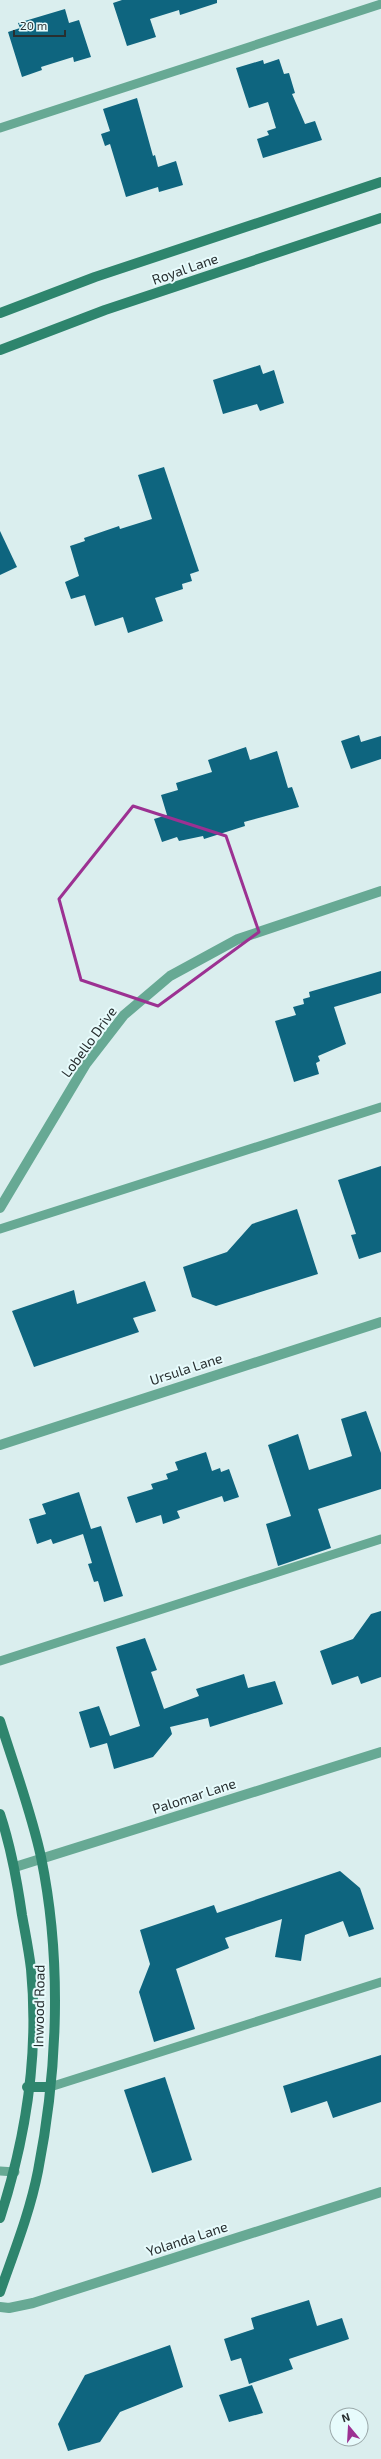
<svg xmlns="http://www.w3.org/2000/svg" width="381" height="2459" viewBox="0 0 381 2459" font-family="'Exo 2',sans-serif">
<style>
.building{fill:#0e657f}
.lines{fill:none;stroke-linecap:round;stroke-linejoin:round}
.lane{stroke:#67a994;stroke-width:9}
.street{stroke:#67a994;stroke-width:10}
.secondary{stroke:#2e856d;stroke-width:10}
.marked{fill:none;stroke:#9c3192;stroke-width:3;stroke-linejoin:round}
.labels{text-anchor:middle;stroke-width:4;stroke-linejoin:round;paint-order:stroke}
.street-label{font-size:14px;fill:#282f30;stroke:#e7fbfc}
</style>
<rect width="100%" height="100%" fill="#daeeee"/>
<g class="building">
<path d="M122 0H217V3L180 15 179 10 150 19 156 37 127 46 113 3Z"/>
<path d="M65 9 69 23 79 20 91 57 74 62 73 57 41 67 42 70 22 77 8 32 20 28 18 23Z"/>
<path d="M279 59 284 74 289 73 295 93 292 94 305 124 315 121 322 140 263 158 257 139 269 135 267 131 276 128 268 102 249 108 236 68 263 60 264 64Z"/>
<path d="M137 98 153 156 155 155 158 167 176 161 183 185 159 192 158 187 126 197 110 144 105 146 101 134 110 131 103 109Z"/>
<path d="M260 365 263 374 274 370 284 403 260 411 257 404 223 414 213 380Z"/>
<path d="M164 467 199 571 190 574 192 581 182 584 183 589 155 598 163 621 128 633 123 617 95 626 85 595 71 599 65 582 79 576 70 546 85 541 84 538 119 526 120 529 152 519 138 475Z"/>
<path d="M0 531 17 567 0 575Z"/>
<path d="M359 735 361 742 381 736V759L351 769 341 741Z"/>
<path d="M246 747 250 760 277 751 288 788 292 787 299 807 244 822 245 826 204 839 203 836 179 841 177 837 162 842 154 819 167 815 161 795 178 790 176 783 212 772 208 760Z"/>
<path d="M381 971V993L334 1007 346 1044 318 1056 320 1061 316 1063 319 1074 294 1082 275 1021 296 1015 293 1007 304 1004 303 999 310 997 309 992Z"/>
<path d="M381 1166V1252L359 1259 351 1235 356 1234 338 1180Z"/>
<path d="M297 1209 318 1274 216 1306 192 1297 183 1267 227 1252 252 1224Z"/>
<path d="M145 1281 156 1311 133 1318 139 1332 34 1367 12 1311 74 1290 77 1304Z"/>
<path d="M366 1411 381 1453V1489L318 1509 331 1548 278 1566 266 1524 291 1516 268 1445 298 1434 309 1470 352 1456 341 1419Z"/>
<path d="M206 1452 212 1471 220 1468 221 1472 229 1469 239 1497 224 1502 222 1496 177 1511 180 1518 163 1524 161 1515 136 1523 127 1497 153 1489 151 1484 168 1479 166 1474 178 1470 175 1462Z"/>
<path d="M79 1492 91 1529 101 1526 123 1596 104 1602 98 1581 94 1582 88 1564 92 1563 83 1534 53 1544 51 1539 37 1544 29 1519 46 1514 42 1504Z"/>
<path d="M381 1611V1677L361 1684 358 1676 332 1685 320 1651 353 1639 371 1614Z"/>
<path d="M145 1638 157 1670 151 1672 164 1709 199 1696 196 1689 244 1674 248 1688 275 1681 283 1704 210 1727 208 1718 170 1727 172 1734 153 1757 114 1769 107 1743 90 1748 79 1712 99 1706 110 1736 140 1726 116 1647Z"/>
<path d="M340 1871 360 1888 374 1929 349 1937 343 1921 305 1935 301 1961 275 1957 282 1919 225 1938 229 1948 176 1969 195 2029 154 2042 139 1992 150 1964 140 1930 214 1905 217 1913Z"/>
<path d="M381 2055V2102L333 2118 327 2101 291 2113 283 2086Z"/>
<path d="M165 2077 192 2160 152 2173 124 2090Z"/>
<path d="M309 2300 317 2326 342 2318 349 2339 289 2359 293 2369 249 2384 241 2358 231 2361 224 2339 254 2329 251 2318Z"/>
<path d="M170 2345 183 2387 120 2412 100 2442 68 2451 58 2424 85 2375Z"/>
<path d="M252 2385 263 2413 229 2422 219 2395Z"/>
</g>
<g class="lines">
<g class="lane">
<path d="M0 128 381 4"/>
<path d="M0 1229 381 1107"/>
<path d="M0 1661 381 1539"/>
<path d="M50 2087 381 1982"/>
<path d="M0 2171 15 2172"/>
</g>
<g class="street">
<path d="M0 1208 86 1064 124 1015 170 976 238 939 381 891"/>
<path d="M0 1445 381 1322"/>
<path d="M15 1867 381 1752"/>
<path d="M0 2307 9 2308 33 2303 381 2192"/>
</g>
<g class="secondary">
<path d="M0 313 95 277 381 182"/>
<path d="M0 350 105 310 381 218"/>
<path d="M0 1721C14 1766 31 1811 41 1857 62 1959 58 2069 38 2171 30 2212 14 2252 0 2292"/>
<path d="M0 1814C11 1847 17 1880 22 1915 25 1932 29 1951 31 1969 39 2052 26 2138 0 2218"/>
<path d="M27 2087H50"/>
</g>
</g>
<path class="marked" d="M133 806 226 836 259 932 158 1006 81 980 59 899Z"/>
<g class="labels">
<g class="street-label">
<text transform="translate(185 269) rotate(-19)" y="5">Royal Lane</text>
<text transform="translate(89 1042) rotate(-54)" y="5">Lobello Drive</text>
<text transform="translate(186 1369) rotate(-18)" y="5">Ursula Lane</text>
<text transform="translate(194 1796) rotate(-18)" y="5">Palomar Lane</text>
<text transform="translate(39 2006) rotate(-89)" y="5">Inwood Road</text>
<text transform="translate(187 2239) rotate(-18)" y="5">Yolanda Lane</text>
</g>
</g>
<g transform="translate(349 2427) rotate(342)"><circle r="19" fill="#e7fbfc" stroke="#9ba9aa"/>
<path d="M0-3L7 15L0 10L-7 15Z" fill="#9c3192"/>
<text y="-6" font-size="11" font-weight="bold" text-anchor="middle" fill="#282f30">N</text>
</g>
<path d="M14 30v6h51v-6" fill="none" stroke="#282f30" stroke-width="2"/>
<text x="20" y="30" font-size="12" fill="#282f30" stroke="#e7fbfc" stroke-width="3" paint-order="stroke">20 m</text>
</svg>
